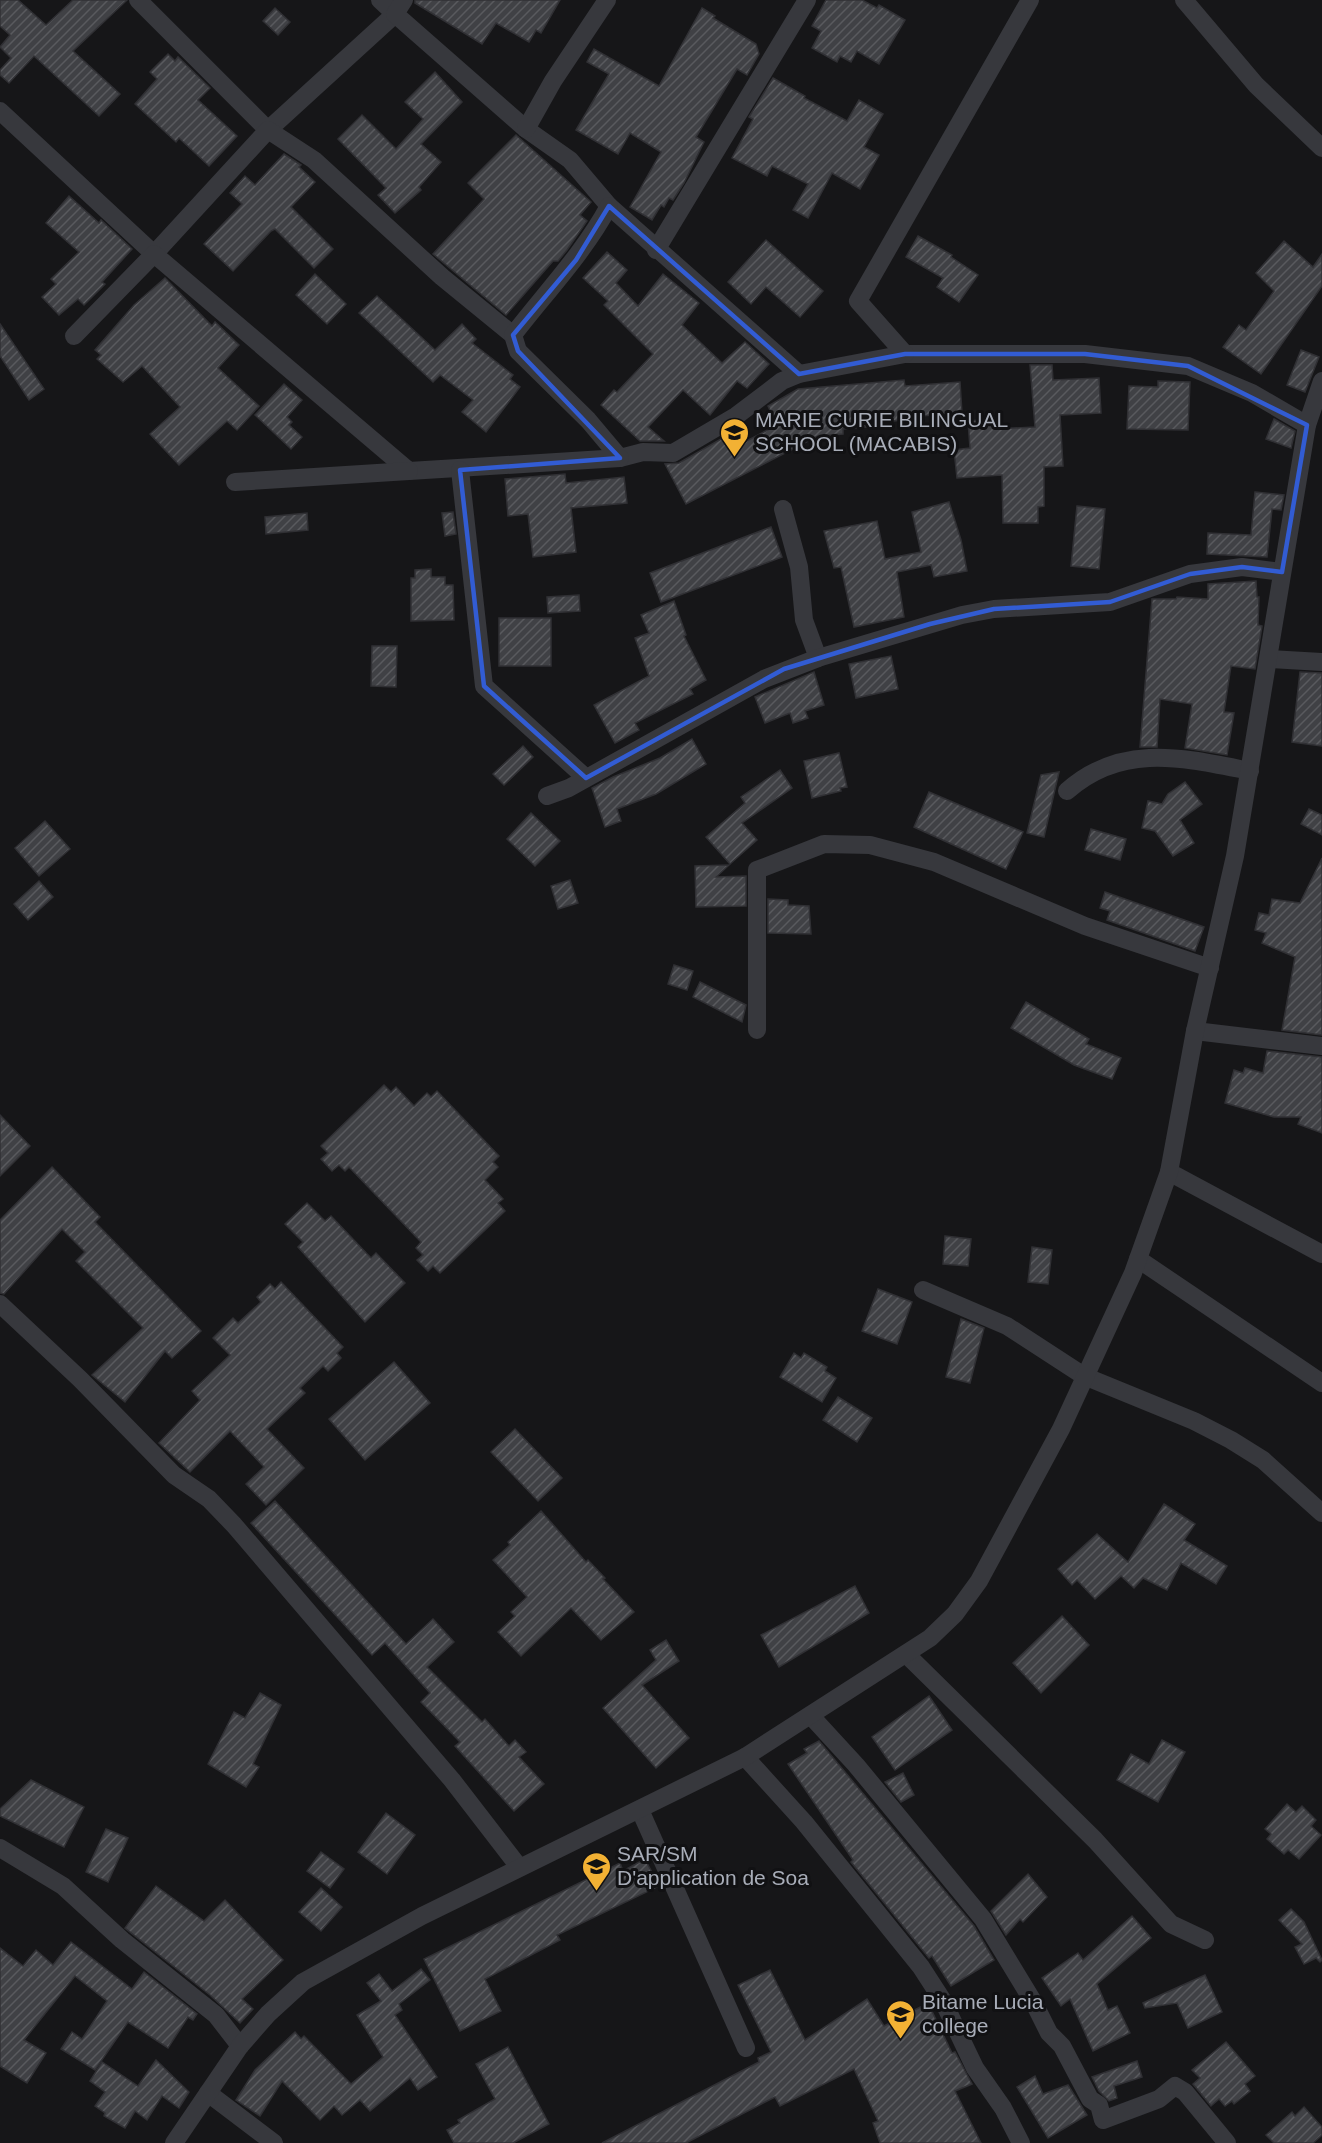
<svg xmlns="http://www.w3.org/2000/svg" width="1322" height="2143" viewBox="0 0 1322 2143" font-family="Helvetica,sans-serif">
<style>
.building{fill:url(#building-hatch);stroke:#303034;stroke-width:1.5}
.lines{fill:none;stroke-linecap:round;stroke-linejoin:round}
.minor{stroke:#37383d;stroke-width:18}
.marked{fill:none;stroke:#325cd3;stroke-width:4.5;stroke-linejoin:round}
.labels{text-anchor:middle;stroke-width:6;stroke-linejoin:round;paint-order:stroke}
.poi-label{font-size:21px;fill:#a8adb8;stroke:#111113;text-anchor:start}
</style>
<defs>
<pattern id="building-hatch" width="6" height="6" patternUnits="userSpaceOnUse" patternTransform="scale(1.5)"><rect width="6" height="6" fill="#404145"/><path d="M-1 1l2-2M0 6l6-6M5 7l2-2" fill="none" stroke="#595a5e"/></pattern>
</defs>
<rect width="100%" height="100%" fill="#161618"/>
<g class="building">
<path d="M0 0H18L46 25 73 0H127L73 51 120 94 99 116 34 56 9 83 0 75V70L11 58 0 47 10 35 0 26Z"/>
<path d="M415 0H560L541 33 536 30 529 42 496 23 482 44 415 3Z"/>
<path d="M826 0H862L877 8 879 5 905 20 879 64 857 51 851 62 840 56 837 62 812 48 821 31 812 26Z"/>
<path d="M275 8 290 22 278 35 263 21Z"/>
<path d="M702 8 715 16 713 18 756 44 759 54 747 75 737 69 696 137 704 142 684 183 673 200 669 198 664 207 661 205 652 220 630 207 661 152 630 133 618 154 576 130 609 74 587 62 594 49 659 86Z"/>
<path d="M168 54 175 61 178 57 210 88 198 100 237 136 209 166 179 138 176 142 135 104 157 79 150 72Z"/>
<path d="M435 72 462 102 421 144 441 162 419 187 421 190 395 213 378 195 386 188 338 139 362 115 396 149 423 119 405 102Z"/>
<path d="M773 78 805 96 804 98 847 121 859 100 883 114 864 147 879 155 860 189 832 173 808 218 793 210 808 184 772 166 767 176 732 158 753 119 749 117Z"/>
<path d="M516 135 591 202 580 215 587 221 567 250 558 261H553L506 315 433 254 484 199 468 183Z"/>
<path d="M284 154 301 165 299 167 315 182 291 207 333 249 314 268 275 229 271 231 233 271 204 244 242 204 230 193 245 176 255 185Z"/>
<path d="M69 196 99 223 101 220 132 249 102 282 105 284 84 305 78 299 59 315 42 297 56 284 51 279 79 252 46 223Z"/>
<path d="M918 236 952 255 951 257 978 275 959 302 937 287 943 278 906 257Z"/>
<path d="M766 240 823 291 800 317 766 287 751 304 728 282Z"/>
<path d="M1284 241 1313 267 1322 254V286L1261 374 1223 347 1239 325 1246 330 1274 291 1256 273Z"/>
<path d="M607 252 627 270 616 283 638 306 663 274 699 303 682 325 722 363 745 342 769 364 747 388 737 381 710 415 683 390 648 427 664 441H640L601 405 614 390 617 392 653 354 604 305 608 301 583 278Z"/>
<path d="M315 274 346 304 327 324 296 295Z"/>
<path d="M165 278 212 326 215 322 239 345 218 368 259 406 237 430 227 421 179 465 150 434 180 407 142 366 123 382 97 359 101 355 95 350 134 305Z"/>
<path d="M377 296 435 350 462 324 476 339 472 343 513 375 510 379 520 387 486 432 462 412 473 400 440 375 433 382 359 313Z"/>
<path d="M0 324 44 389 29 400 0 356Z"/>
<path d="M1301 350 1319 357 1305 392 1287 385Z"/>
<path d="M1030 365H1052L1053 380 1099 378 1101 413 1060 415 1063 466 1044 467V506L1038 507V523H1003L1002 475 957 478 954 450 970 448 968 421 996 419V429L1035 427Z"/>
<path d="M904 380 905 386 960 382 962 413 905 417V420L892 421V425L843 429V434L818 436 686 504 665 464 679 463 735 431 741 444 777 425 768 406 798 389Z"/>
<path d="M1158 381 1190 382 1188 430 1127 429 1129 386 1158 387Z"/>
<path d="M284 384 302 400 287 417 292 422 289 425 302 437 291 449 255 415Z"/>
<path d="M1274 419 1295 431 1291 448 1266 439Z"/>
<path d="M565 474 566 483 624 477 627 503 571 508 576 552 533 557 528 514 508 516 505 479Z"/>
<path d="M1255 492 1284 495 1281 510 1272 509 1267 557 1207 554 1208 533 1251 535Z"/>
<path d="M949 502 961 540 967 571 934 577 931 565 897 572 904 617 854 627 841 567 834 568 824 531 877 521 885 559 921 552 912 512Z"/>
<path d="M1077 506 1105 509 1099 569 1071 566Z"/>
<path d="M453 512 456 534 445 536 442 513Z"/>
<path d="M307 513 308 530 266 534 265 517Z"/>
<path d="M771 527 782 557 661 602 650 573Z"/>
<path d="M431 569V577H445V585H453L454 620 411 621V578H415V570Z"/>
<path d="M1256 581 1257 597H1259L1258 625 1262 626 1255 669 1231 666 1224 712 1234 713 1227 755 1185 748 1192 704 1160 699 1157 747H1140L1152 599H1176L1177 597 1208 599V584Z"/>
<path d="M579 595 580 611 548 613 547 597Z"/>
<path d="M674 601 686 635 684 636 706 680 690 689 693 694 635 723 639 730 615 743 594 705 649 676 635 638 649 633 641 615Z"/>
<rect x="499" y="618" width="52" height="48"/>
<path d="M372 646H397L396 687 371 686Z"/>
<path d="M891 656 898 689 856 698 849 664Z"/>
<path d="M814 672 824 705 805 711 808 718 793 723 790 713 765 723 755 697Z"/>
<path d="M1300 672 1322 673V746L1292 742Z"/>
<path d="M692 739 706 764 656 794 617 809 621 821 605 827 592 788 613 777 660 758Z"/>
<path d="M523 746 533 757 504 785 493 774Z"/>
<path d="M839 753 847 787 840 788 841 791 812 798 804 761Z"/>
<path d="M780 770 792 788 742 823 757 840 730 864 706 837 745 803 741 797Z"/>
<path d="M1059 772 1044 837 1027 833 1041 775Z"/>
<path d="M1185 782 1202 804 1180 820 1194 843 1173 856 1155 831 1142 828 1148 801 1162 804 1168 794Z"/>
<path d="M929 792 1023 832 1006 869 914 827Z"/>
<path d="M1309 809 1322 815V835L1301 824Z"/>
<path d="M531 813 560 841 535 866 507 839Z"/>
<path d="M45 821 70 849 39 876 15 848Z"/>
<path d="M1091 829 1126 839 1120 860 1085 850Z"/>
<path d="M1322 858V1035L1282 1030 1295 957 1262 943 1266 933 1255 930 1259 913 1269 915 1272 899 1300 903Z"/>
<path d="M729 865 716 877 746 876V906L696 907 695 866Z"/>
<path d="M570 880 578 903 558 909 551 886Z"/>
<path d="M39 881 53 897 28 920 14 904Z"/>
<path d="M1105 892 1204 927 1195 951 1107 920 1110 911 1100 908Z"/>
<path d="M768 899 788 900V905L809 906 811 934 768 933Z"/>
<path d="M674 965 693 971 687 990 668 984Z"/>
<path d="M700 982 746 1005 742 1022 693 997Z"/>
<path d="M1026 1002 1089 1039 1086 1044 1121 1058 1112 1079 1074 1065 1011 1028Z"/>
<path d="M1267 1051 1322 1057V1133L1298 1124 1301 1117H1274L1225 1103 1234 1070 1243 1073 1245 1068 1263 1073Z"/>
<path d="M384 1085 391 1092 396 1087 414 1106 427 1093 431 1097 437 1091 499 1156 493 1162 498 1167 485 1180 503 1199 498 1203 505 1211 440 1273 433 1266 428 1271 417 1260 423 1255 416 1248 421 1242 349 1167 345 1171 339 1165 332 1171 321 1159 328 1153 321 1146Z"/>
<path d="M0 1115 30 1146 0 1176Z"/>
<path d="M52 1167 100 1217 95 1222 201 1331 172 1358 165 1351 125 1402 92 1375 143 1328 76 1261 85 1252 62 1229 4 1294 0 1293V1220Z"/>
<path d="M307 1203 325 1221 331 1216 371 1258 376 1253 405 1283 365 1322 298 1247 303 1242 285 1224Z"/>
<path d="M945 1236 971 1239 968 1266 943 1264Z"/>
<path d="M1032 1247 1052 1250 1048 1284 1028 1282Z"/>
<path d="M281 1282 343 1347 337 1353 341 1358 328 1371 323 1366 300 1388 305 1393 267 1429 304 1468 266 1505 246 1484 264 1467 230 1431 190 1472 159 1443 200 1400 192 1391 230 1355 213 1338 233 1318 238 1323 261 1302 257 1297 270 1284 275 1289Z"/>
<path d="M878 1289 912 1302 897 1344 862 1331Z"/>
<path d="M961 1319 984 1328 970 1383 946 1377Z"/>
<path d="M794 1353 801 1358 804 1353 827 1367 825 1371 836 1378 822 1402 780 1377Z"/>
<path d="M394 1362 430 1403 365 1460 329 1419Z"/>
<path d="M838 1397 872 1418 857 1442 823 1420Z"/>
<path d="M515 1429 562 1478 538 1501 491 1452Z"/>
<path d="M275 1501 406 1644 433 1619 454 1642 427 1667 482 1722 485 1719 509 1746 515 1740 526 1752 519 1757 544 1784 514 1811 455 1746 460 1742 421 1702 430 1693 385 1643 372 1655 251 1523Z"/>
<path d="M1164 1504 1195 1524 1184 1540 1227 1566 1216 1584 1181 1563 1167 1590 1143 1578 1134 1588 1121 1576 1095 1599 1077 1580 1072 1585 1058 1569 1097 1534 1128 1562Z"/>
<path d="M541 1511 586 1562 588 1560 605 1578 603 1579 634 1612 601 1640 571 1608 521 1656 498 1632 515 1616 511 1612 527 1597 493 1560 510 1545 508 1542Z"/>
<path d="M855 1586 869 1613 779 1667 761 1635Z"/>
<path d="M1062 1616 1089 1645 1041 1693 1013 1663Z"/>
<path d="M666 1640 679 1661 642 1685 689 1738 656 1768 603 1708 656 1660 650 1650Z"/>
<path d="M260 1693 281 1705 253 1764 259 1767 246 1787 208 1764 234 1712 245 1718Z"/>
<path d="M929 1696 952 1730 895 1770 872 1737Z"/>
<path d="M1162 1740 1185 1752 1158 1802 1117 1780 1131 1754 1149 1764Z"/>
<path d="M819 1741 974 1926 994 1960 951 1986 932 1956 929 1958 851 1862 853 1860 788 1764 807 1753 804 1749Z"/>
<path d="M903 1773 914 1795 901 1802 885 1782Z"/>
<path d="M31 1780 84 1807 64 1847 0 1816V1809Z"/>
<path d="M1287 1804 1296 1812 1302 1806 1316 1820 1311 1826 1321 1835 1299 1859 1288 1850 1284 1854 1267 1839 1271 1834 1265 1829Z"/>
<path d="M386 1813 415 1835 387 1874 358 1852Z"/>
<path d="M106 1829 128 1838 108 1882 86 1872Z"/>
<path d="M321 1852 344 1869 330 1888 307 1871Z"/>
<path d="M645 1859 659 1886 557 1935 560 1940 485 1979 501 2011 460 2031 424 1959 620 1863 623 1871Z"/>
<path d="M1028 1874 1047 1897 1023 1922 1020 1919 1006 1935 991 1911Z"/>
<path d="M156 1886 204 1921 225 1900 283 1960 242 1999 253 2009 240 2023 210 1995 125 1928Z"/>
<path d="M321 1888 342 1907 321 1931 299 1912Z"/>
<path d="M1291 1909 1304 1922 1322 1960 1320 1962 1316 1958 1304 1964 1295 1947 1302 1944 1279 1920Z"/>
<path d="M1132 1916 1151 1938 1097 1984 1108 2010 1117 2006 1130 2033 1093 2051 1070 1999 1061 2006 1042 1978 1078 1953 1083 1960Z"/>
<path d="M71 1942 132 1989 144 1972 197 2014 193 2020 188 2017 168 2048 128 2022 95 2070 61 2049 72 2032 82 2039 107 2001 75 1976 24 2040 46 2053 27 2083 0 2066V1948L23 1966 36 1950 53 1965Z"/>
<path d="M421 1969 430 1980 399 2004 402 2010 395 2015 437 2077 418 2090 410 2078 370 2111 360 2100 342 2115 334 2106 320 2120 282 2081 260 2116 236 2100 255 2070 295 2032 301 2039 304 2036 351 2084 383 2057 357 2015 381 2001 367 1983 379 1974 392 1991Z"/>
<path d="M770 1970 805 2040 867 1999 884 2026 928 2003 952 2053 955 2052 972 2084 955 2091 981 2143H880L873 2123 878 2121 854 2069 780 2106 775 2097 686 2143H602L759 2062 758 2058 771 2052 738 1985Z"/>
<path d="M1205 1975 1222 2012 1188 2028 1177 2003 1145 2008 1143 2003Z"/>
<path d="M1226 2042 1255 2076 1245 2084 1250 2091 1234 2104 1232 2101 1225 2106 1219 2099 1211 2106 1193 2084 1200 2078 1192 2070Z"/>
<path d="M508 2047 549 2124 513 2143H454L447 2130 460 2123 458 2120 495 2099 476 2064Z"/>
<path d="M156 2060 189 2092 179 2108 162 2096 147 2120 135 2111 125 2128 104 2116 105 2113 95 2106 105 2092 90 2081 102 2062 138 2086Z"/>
<path d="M1137 2061 1142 2077 1114 2086 1117 2098 1109 2101 1099 2091 1092 2077Z"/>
<path d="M1035 2076 1043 2094 1068 2085 1087 2115 1048 2138 1017 2087Z"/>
<path d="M1304 2107 1322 2127V2135L1313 2143H1274L1266 2135 1292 2112 1295 2116Z"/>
</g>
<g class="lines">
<g class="minor">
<path d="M138 0 268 130 395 14 380 0"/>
<path d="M404 0 395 14 526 129 570 160 609 206 799 374"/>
<path d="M1184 0 1256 85 1322 148"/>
<path d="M0 111 154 254 268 130 314 160 442 277 513 335 518 351 588 420 620 458 643 452 673 453 736 416 782 381 799 374 905 354H1085L1188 366 1252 393 1307 425"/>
<path d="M526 129 553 81 607 0"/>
<path d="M656 250 807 0"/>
<path d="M513 335C546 292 583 254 609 206"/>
<path d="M74 336 154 254 409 471 620 458"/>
<path d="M905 354 858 301 1030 0"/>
<path d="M460 470 484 686 586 778"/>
<path d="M235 482 409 471"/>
<path d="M783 509 799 567 804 620 818 658"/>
<path d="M1269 659 1322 662"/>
<path d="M1067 791C1122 742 1184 758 1250 771"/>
<path d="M547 796 569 788 764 679 818 658 962 615 994 609 1110 602 1190 574 1242 567 1282 572"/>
<path d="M757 1030V870L824 844 870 845 934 862 1085 926 1210 968"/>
<path d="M1195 1031 1322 1046"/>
<path d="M1169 1172 1322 1254"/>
<path d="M1138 1259 1322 1383"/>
<path d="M923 1290 1007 1326 1084 1376 1194 1421 1231 1440 1263 1460 1322 1513"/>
<path d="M0 1304 80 1379 174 1475 209 1499 234 1525 452 1780 519 1867"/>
<path d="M906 1654 1095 1840 1171 1924 1205 1940"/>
<path d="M811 1716 856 1765 983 1919 1034 2003 1049 2033 1062 2046 1090 2099 1099 2105 1103 2120 1159 2099 1175 2086 1185 2092 1227 2143"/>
<path d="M745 1757 804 1822 921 1967 943 2001 975 2068 1003 2108 1021 2143"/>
<path d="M640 1810 746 2048"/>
<path d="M0 1848 63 1886 122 1940 216 2015 240 2046"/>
<path d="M208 2093 274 2143"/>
<path d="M174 2143 240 2046 268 2014 303 1982 422 1916 745 1757 930 1638 955 1614 979 1581 1061 1429 1133 1273 1169 1172 1195 1031 1235 856 1307 425 1322 381"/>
</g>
</g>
<path class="marked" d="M609 206 799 374 905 354H1085L1188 366 1307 425 1282 572 1242 567 1190 574 1110 602 994 609 930 624 784 669 586 778 484 686 460 470 620 458 518 351 513 335 576 260Z"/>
<defs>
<symbol id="school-pin" viewBox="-11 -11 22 30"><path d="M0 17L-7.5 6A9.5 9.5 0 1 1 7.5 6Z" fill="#f2b134" stroke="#111113"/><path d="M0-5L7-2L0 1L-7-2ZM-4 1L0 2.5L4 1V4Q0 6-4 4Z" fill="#111"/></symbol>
</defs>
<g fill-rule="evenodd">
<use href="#school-pin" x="718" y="416" width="33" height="45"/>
<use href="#school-pin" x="580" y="1850" width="33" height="45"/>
<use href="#school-pin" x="884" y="1998" width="33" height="45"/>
</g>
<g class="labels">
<g class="poi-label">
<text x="755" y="427">MARIE CURIE BILINGUAL<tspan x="755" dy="24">SCHOOL (MACABIS)</tspan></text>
<text x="617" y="1861">SAR/SM<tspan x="617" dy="24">D'application de Soa</tspan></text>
<text x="922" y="2009">Bitame Lucia<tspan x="922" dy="24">college</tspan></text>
</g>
</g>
</svg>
